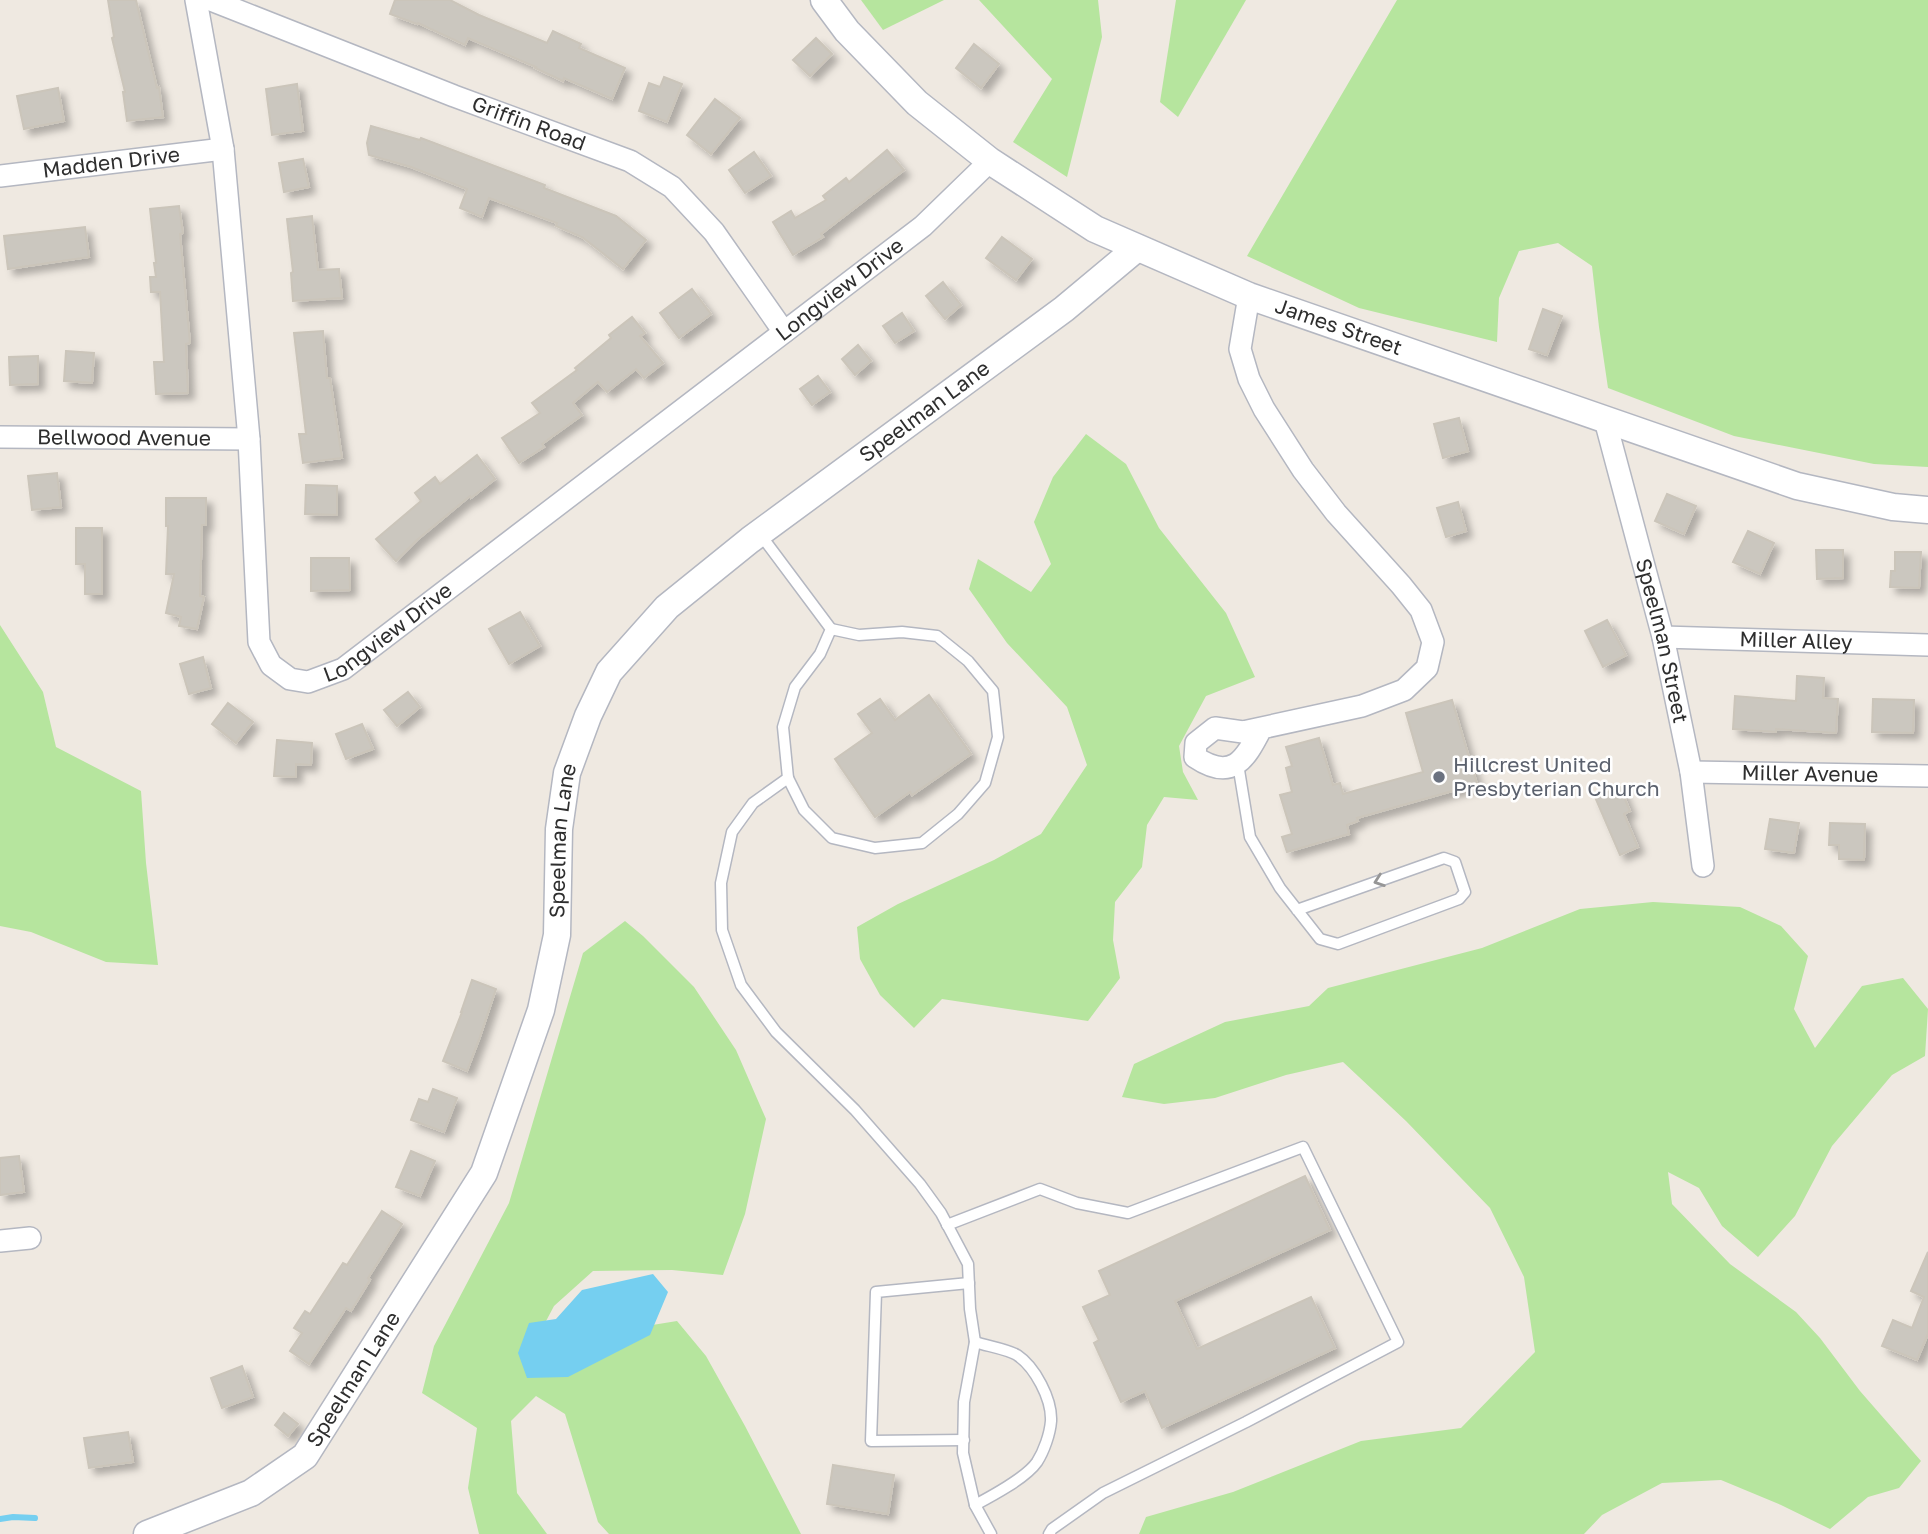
<svg xmlns="http://www.w3.org/2000/svg" width="1928" height="1534" viewBox="0 0 1928 1534" font-family="'Golos Text',sans-serif">
<style>
.green{fill:#b6e59e}
.water{fill:#75cff0}
.lines{fill:none;stroke-linecap:round;stroke-linejoin:round}
.stream{stroke:#75cff0;stroke-width:6}
.building{fill:#cbc7bf;stroke:#cbc5ba;stroke-width:2;filter:url(#shadow)}
.service-casing{stroke:#b4b7c1;stroke-width:13}
.minor-casing{stroke:#b4b7c1;stroke-width:24}
.tertiary-casing{stroke:#b4b7c1;stroke-width:29}
.service{stroke:#fff;stroke-width:10}
.minor{stroke:#fff;stroke-width:21}
.tertiary{stroke:#fff;stroke-width:26}
.oneway{stroke:#969696}
.worship-dot{fill:#6b7280;stroke:#fff;stroke-width:2.5}
.labels{text-anchor:middle;stroke-width:5;stroke-linejoin:round;paint-order:stroke}
.street-label{font-size:21px;fill:#2e2e2e;stroke:#fff}
.worship-label{font-size:21px;fill:#5b616d;stroke:#fff;text-anchor:start}
</style>
<defs>
<filter id="shadow"><feDropShadow dx="6" dy="6" stdDeviation="3.5" flood-color="#0004"/></filter>
</defs>
<rect width="100%" height="100%" fill="#efe9e1"/>
<g class="green">
<path d="M861 0H944L883 30Z"/>
<path d="M979 0H1098L1102 37 1067 177 1013 142 1052 79Z"/>
<path d="M1176 0H1246L1178 117 1160 102Z"/>
<path d="M1397 0H1928V467L1874 464 1734 436 1608 388 1599 327 1592 266 1558 243 1519 251 1499 298 1497 342 1359 308 1247 256Z"/>
<path d="M1086 434 1126 464 1159 528 1226 613 1255 677 1206 696 1179 746 1183 772 1198 800 1164 797 1147 825 1142 867 1115 902 1113 940 1120 978 1088 1021 942 999 914 1028 880 995 860 959 857 927 898 904 994 860 1041 834 1087 765 1067 707 1007 643 969 589 978 559 1031 592 1051 564 1034 522 1053 477Z"/>
<path d="M0 625 43 692 56 747 141 791 146 863 158 965 106 962 31 932 0 926Z"/>
<path d="M1653 902 1740 907 1781 926 1808 956 1794 1009 1815 1048 1862 986 1903 978 1928 1009 1925 1056 1892 1075 1832 1146 1795 1216 1758 1257 1722 1226 1699 1188 1668 1172 1672 1204 1730 1264 1796 1312 1820 1338 1860 1391 1921 1461 1899 1488 1868 1497 1830 1529 1781 1505 1721 1480 1662 1483 1602 1515 1584 1534H1139L1146 1517 1233 1492 1361 1441 1461 1428 1535 1352 1524 1277 1490 1208 1406 1121 1343 1062 1286 1075 1215 1098 1164 1104 1122 1097 1134 1064 1225 1022 1309 1006 1328 988 1482 948 1580 909Z"/>
<path d="M625 921 643 936 694 987 736 1050 766 1119 745 1214 723 1275 672 1270 593 1271 554 1306 536 1340 597 1334 677 1321 706 1356 745 1426 801 1534H609L598 1522 565 1414 536 1396 511 1421 517 1493 547 1534H479L468 1488 477 1428 422 1393 434 1346 509 1203 583 953Z"/>
</g>
<path class="water" d="M653 1274 668 1292 650 1335 568 1377 527 1378 518 1353 529 1323 556 1319 582 1290Z"/>
<g class="lines">
<path class="stream" d="M0 1519 13 1517 35 1518"/>
</g>
<g class="building">
<path d="M108 0H136L157 88 159 87 163 117 127 121 123 92H125L112 38 114 37Z"/>
<path d="M395 0H450L479 15 547 43 553 31 581 44 579 48 625 68 612 99 564 78 563 81 535 68 536 67 468 38 465 45 418 23 417 24 390 14Z"/>
<path d="M816 38 832 54 810 76 793 60Z"/>
<path d="M974 44 999 64 981 88 956 68Z"/>
<path d="M664 77 682 84 667 122 639 111 649 83 660 87Z"/>
<path d="M297 84 303 131 272 135 266 89Z"/>
<path d="M58 88 64 121 24 129 17 96Z"/>
<path d="M715 99 740 118 711 154 687 135Z"/>
<path d="M371 126 420 140 421 138 545 185 544 188 616 216 646 240 623 269 582 237 556 226 557 223 489 198 482 217 460 208 467 189 411 167 369 155 367 143Z"/>
<path d="M887 150 904 170 821 234 823 237 793 255 773 222 791 211 795 218 826 200 823 196 846 178 849 182Z"/>
<path d="M754 152 771 176 745 193 729 170Z"/>
<path d="M303 159 309 187 284 192 279 163Z"/>
<path d="M179 206 183 233 180 234 190 343 186 344 188 393 156 394 154 362H164L160 292H151L150 277H156L154 263H156L150 209Z"/>
<path d="M312 216 318 270 339 269 342 298 293 301 291 273 293 272 287 219Z"/>
<path d="M85 227 89 257 8 269 4 236Z"/>
<path d="M1002 237 1032 259 1016 280 986 258Z"/>
<path d="M943 282 961 305 945 319 926 296Z"/>
<path d="M692 289 711 314 679 338 660 313Z"/>
<path d="M1543 309 1562 316 1547 355 1529 349Z"/>
<path d="M902 313 914 331 895 343 883 326Z"/>
<path d="M632 317 645 333 640 336 663 363 644 378 636 369 607 392 598 382 573 403 582 415 542 444 544 447 519 463 502 438 540 413 532 403 577 370 575 368 611 338 609 335Z"/>
<path d="M323 331 327 378H330L342 458 303 463 299 434H306L294 333Z"/>
<path d="M858 345 871 361 855 375 842 359Z"/>
<path d="M66 351 94 353 92 383 64 381Z"/>
<path d="M38 356V384L10 385 9 357Z"/>
<path d="M818 376 830 392 812 405 800 389Z"/>
<path d="M1459 418 1468 451 1443 458 1434 424Z"/>
<path d="M477 455 495 479 471 498 470 496 417 540 396 561 376 539 421 501 415 493 435 477 440 484Z"/>
<path d="M57 473 61 507 32 510 28 476Z"/>
<path d="M306 485 337 486V515L305 514Z"/>
<path d="M1667 494 1696 506 1684 534 1655 521Z"/>
<path d="M166 498H206V525H202L200 596 204 597 197 629 179 626 181 617 166 613 174 574H166L168 526H166Z"/>
<path d="M1458 502 1466 531 1446 537 1437 508Z"/>
<path d="M76 528H102V594H85V564H76Z"/>
<path d="M1748 531 1774 543 1760 574 1733 562Z"/>
<path d="M1816 550H1843V578L1817 579Z"/>
<path d="M1895 552H1921L1919 588 1890 587 1891 571H1895Z"/>
<path d="M311 558H349L350 590 311 591Z"/>
<path d="M520 612 540 646 509 664 489 629Z"/>
<path d="M1607 620 1626 655 1603 667 1585 631Z"/>
<path d="M203 657 211 688 189 694 180 664Z"/>
<path d="M1797 676 1824 678 1823 698 1838 699 1836 733 1776 729V732L1733 729 1735 696 1796 701Z"/>
<path d="M408 692 420 707 397 726 384 710Z"/>
<path d="M929 695 971 754 912 795 910 792 875 817 835 759 872 733 858 714 880 699 895 720Z"/>
<path d="M1873 699 1914 700 1913 733 1872 732Z"/>
<path d="M1452 700 1477 784 1357 818 1358 821 1347 825 1349 834 1287 852 1282 837 1292 834 1280 795 1292 792 1286 768 1292 766 1286 747 1319 738 1333 785 1340 783 1343 794 1423 772 1406 713Z"/>
<path d="M228 703 253 722 236 743 212 724Z"/>
<path d="M362 724 373 749 346 759 336 734Z"/>
<path d="M277 740 312 743 311 765 296 764V777L274 776Z"/>
<path d="M1620 787 1630 811 1624 814 1638 847 1620 855 1595 797Z"/>
<path d="M1770 819 1799 823 1794 853 1765 849Z"/>
<path d="M1830 823 1865 824 1864 860 1839 859V845H1829Z"/>
<path d="M472 980 496 989 480 1037 467 1071 443 1061 462 1012H461Z"/>
<path d="M433 1089 457 1098 444 1132 411 1120 419 1099 428 1102Z"/>
<path d="M411 1151 435 1161 420 1196 396 1187Z"/>
<path d="M19 1156 24 1192 0 1195V1158Z"/>
<path d="M1305 1176 1330 1230 1175 1301 1197 1349 1311 1297 1335 1348 1162 1428 1145 1391 1121 1402 1094 1343 1099 1340 1083 1307 1110 1295 1099 1271Z"/>
<path d="M382 1211 402 1224 368 1278 370 1280 351 1311 346 1308 309 1364 290 1351 302 1333 294 1328 305 1311 310 1314 343 1263 347 1265Z"/>
<path d="M1928 1252V1334L1917 1360 1882 1346 1893 1320 1912 1328 1924 1297 1911 1291Z"/>
<path d="M242 1366 253 1397 222 1408 211 1378Z"/>
<path d="M284 1413 298 1424 288 1436 275 1425Z"/>
<path d="M128 1432 133 1462 89 1468 84 1438Z"/>
<path d="M833 1465 894 1475 888 1514 827 1504Z"/>
</g>
<g class="lines">
<defs>
<g id="service">
<path d="M760 534 831 629 820 654 795 687 783 727 788 778 753 803 732 832 721 883 722 930 741 985 776 1032 855 1110 920 1184 941 1213 968 1264 970 1309 975 1342 964 1402 963 1453 975 1505 991 1534"/>
<path d="M1238 764 1250 837 1280 888 1320 939 1338 944 1459 899 1465 892 1455 862 1444 858 1297 910"/>
<path d="M788 778 804 810 832 838 875 848 922 843 958 814 985 783 998 737 993 691 968 661 937 636 902 632 859 635 831 629"/>
<path d="M947 1225 1040 1189 1077 1203 1128 1213 1303 1147 1398 1342 1246 1422 1103 1493 1052 1529 1049 1534"/>
<path d="M964 1440 871 1441 876 1292 969 1283"/>
<path d="M975 1505C992 1496 1026 1478 1037 1462 1044 1451 1050 1434 1051 1421 1052 1399 1035 1367 1017 1355 1007 1349 987 1346 975 1342"/>
</g>
<g id="minor">
<path id="s1" d="M196 0 223 149 249 439 259 642 271 665 290 679 308 682 343 669 923 226 990 161"/>
<path id="s2" d="M211 0 454 96 630 161 672 187 714 232 784 332"/>
<path id="s3" d="M0 176 223 149"/>
<path d="M1249 296 1240 349 1249 379 1264 409 1303 470 1336 513 1401 585 1421 610 1433 642 1427 668 1404 690 1362 706 1243 732 1215 728 1196 743 1195 757C1232 782 1245 760 1261 729"/>
<path id="s4" d="M1605 420 1663 637 1691 772 1703 866"/>
<path id="s5" d="M0 437 249 439"/>
<path id="s6" d="M1663 637 1928 645"/>
<path id="s7" d="M1691 772 1928 776"/>
<path d="M0 1241 30 1238"/>
</g>
<g id="tertiary">
<path id="s8" d="M824 0 847 31 917 103 990 161 1095 229 1249 296 1797 486 1893 507 1928 510"/>
<path id="s9" d="M147 1534 251 1493 305 1456 484 1173 541 1010 557 935 559 829 567 773 588 716 609 672 667 607 750 540 1064 309 1137 248"/>
</g>
</defs>
<use href="#service" class="service-casing"/>
<use href="#minor" class="minor-casing"/>
<use href="#tertiary" class="tertiary-casing"/>
<use href="#service" class="service"/>
<use href="#minor" class="minor"/>
<use href="#tertiary" class="tertiary"/>
</g>
<defs><path id="oneway-chevron" d="M-2-3.5L2.5 0L-2 3.5" fill="none" stroke-width="1.6" stroke-linecap="round" stroke-linejoin="round" transform="scale(1.75)"/></defs>
<use class="oneway" href="#oneway-chevron" transform="translate(1379 881) rotate(161)"/>
<circle class="worship-dot" cx="1439" cy="777" r="7"/>
<g class="labels">
<g class="street-label">
<text dy="7" stroke="none"><textPath href="#s2" startOffset="341">Griffin Road</textPath></text>
<text dy="7" stroke="none"><textPath href="#s3" startOffset="112">Madden Drive</textPath></text>
<text dy="7" stroke="none"><textPath href="#s1" startOffset="1376">Longview Drive</textPath></text>
<text dy="7" stroke="none"><textPath href="#s8" startOffset="620">James Street</textPath></text>
<text dy="7" stroke="none"><textPath href="#s9" startOffset="1444">Speelman Lane</textPath></text>
<text dy="7" stroke="none"><textPath href="#s5" startOffset="124">Bellwood Avenue</textPath></text>
<text dy="7" stroke="none"><textPath href="#s1" startOffset="808">Longview Drive</textPath></text>
<text dy="7" stroke="none"><textPath href="#s4" startOffset="228">Speelman Street</textPath></text>
<text dy="7" stroke="none"><textPath href="#s6" startOffset="133">Miller Alley</textPath></text>
<text dy="7" stroke="none"><textPath href="#s7" startOffset="119">Miller Avenue</textPath></text>
<text dy="7" stroke="none"><textPath href="#s9" startOffset="856">Speelman Lane</textPath></text>
<text dy="7" stroke="none"><textPath href="#s9" startOffset="268">Speelman Lane</textPath></text>
</g>
<g class="worship-label">
<text x="1453" y="772">Hillcrest United<tspan x="1453" dy="24">Presbyterian Church</tspan></text>
</g>
</g>
</svg>
